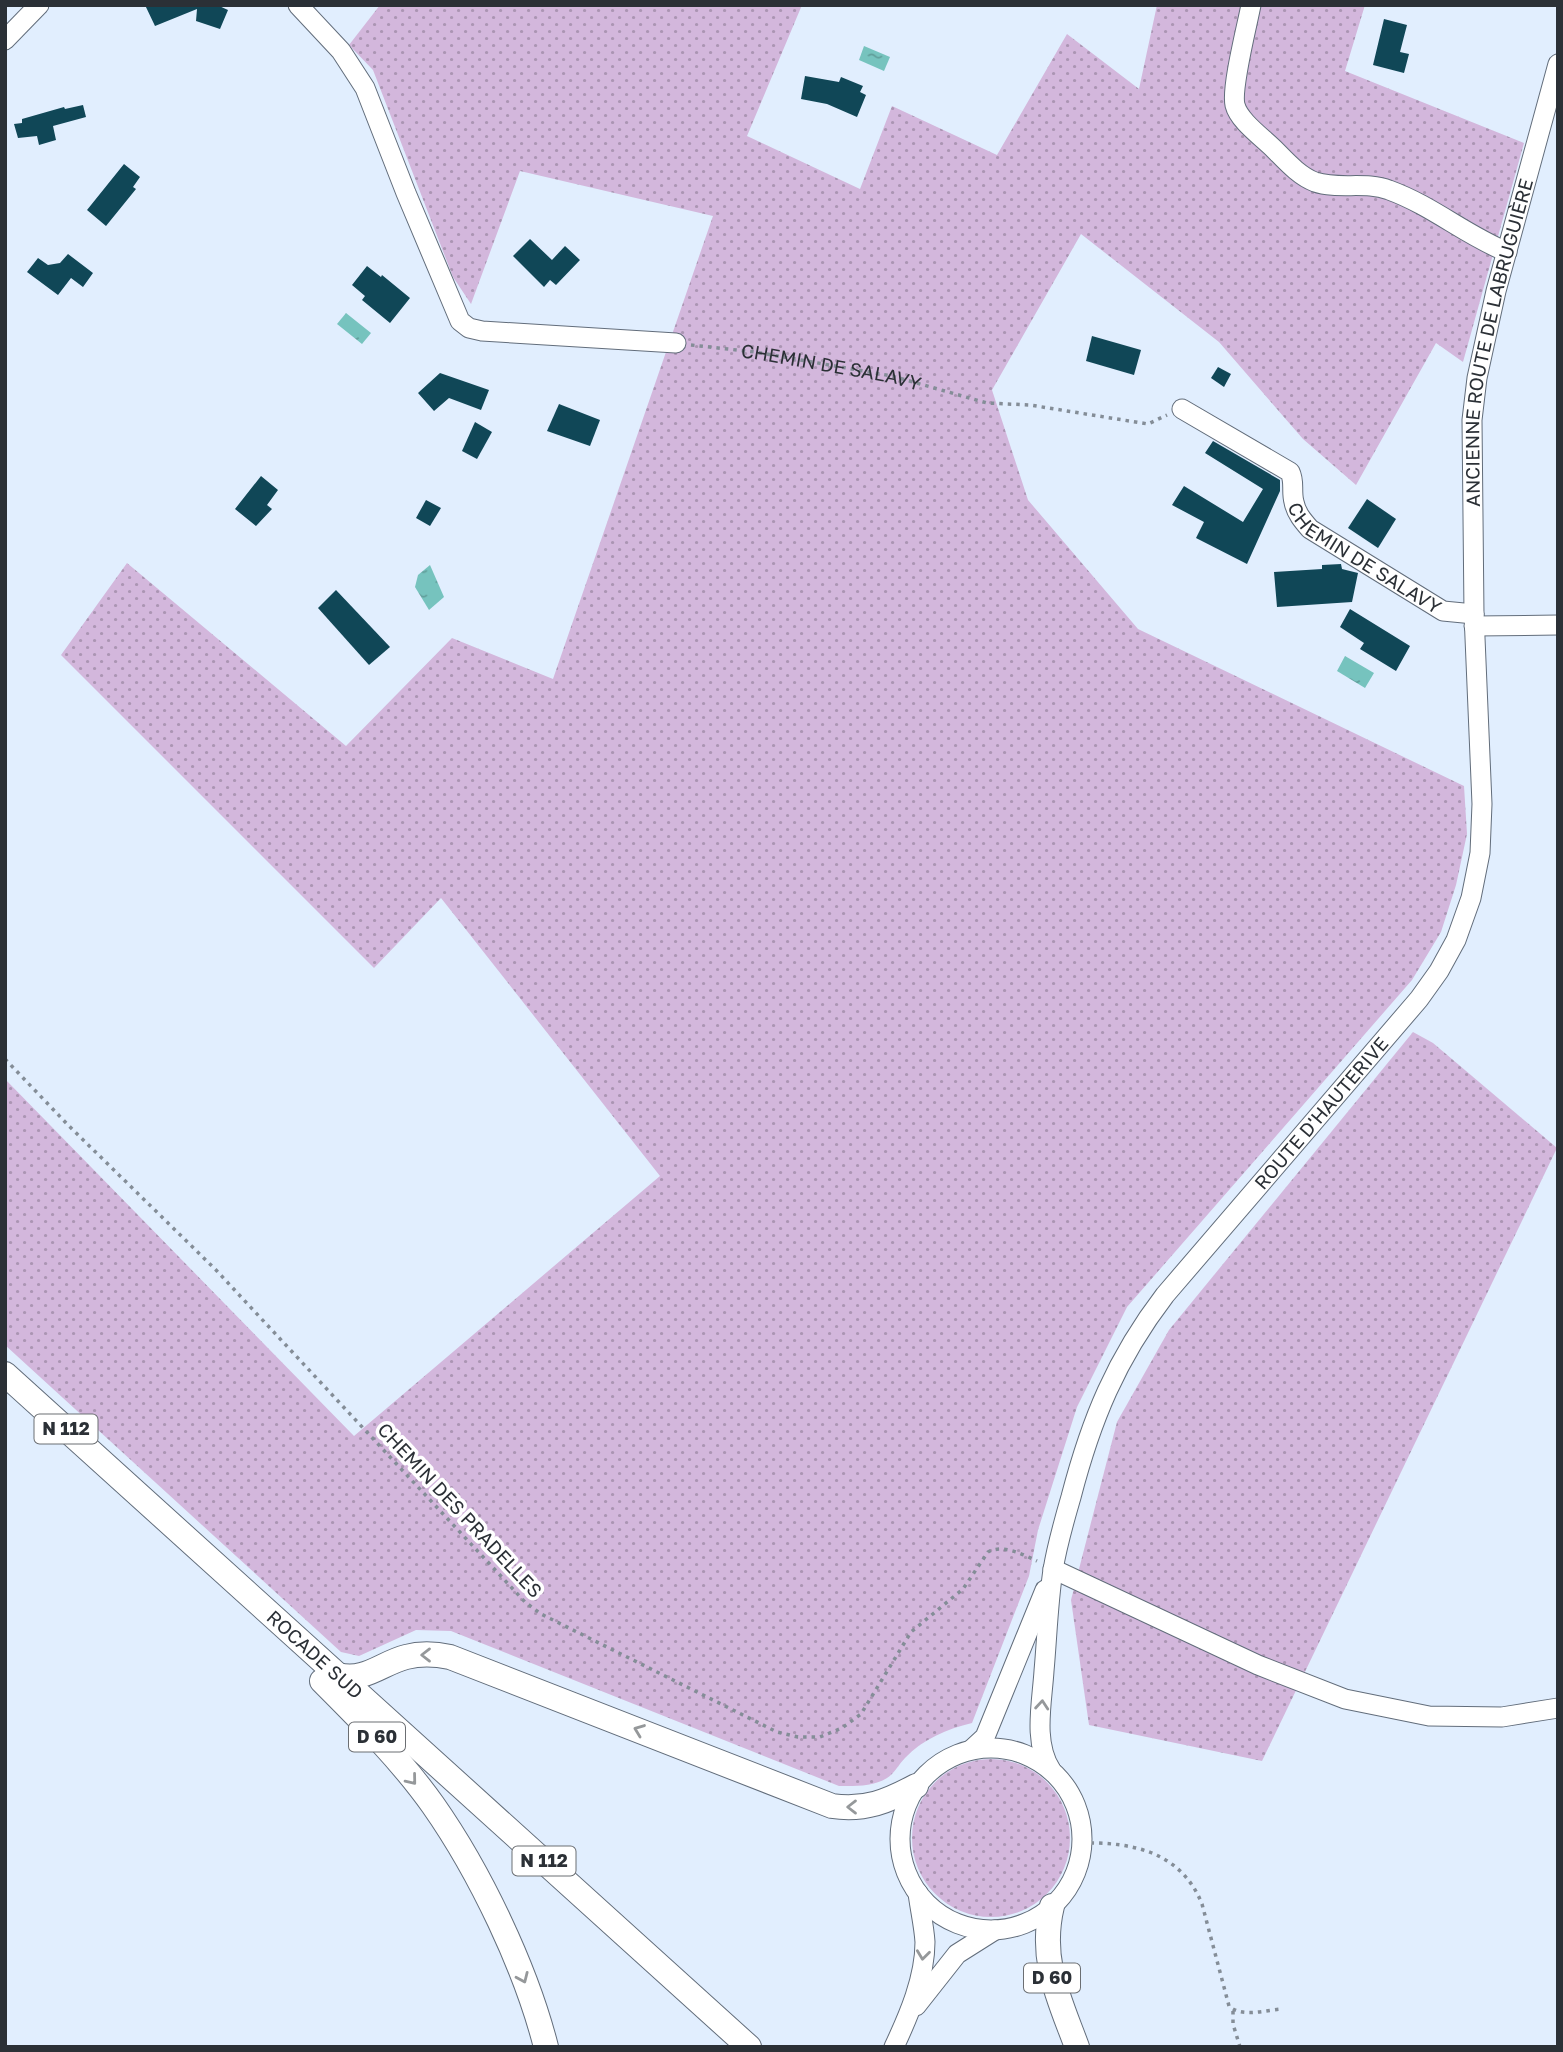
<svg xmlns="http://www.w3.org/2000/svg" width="1563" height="2052" viewBox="0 0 1563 2052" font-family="'Golos Text',sans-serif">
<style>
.grass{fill:url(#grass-dots)}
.water{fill:url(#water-ripples)}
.building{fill:#104757}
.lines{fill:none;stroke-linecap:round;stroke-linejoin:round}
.minor-casing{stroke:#626d7b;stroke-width:21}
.major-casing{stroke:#626d7b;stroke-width:26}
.path{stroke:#848d97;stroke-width:3.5;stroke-dasharray:3.5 5;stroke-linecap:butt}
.minor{stroke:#fff;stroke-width:19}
.major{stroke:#fff;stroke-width:24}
.oneway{stroke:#95989a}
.labels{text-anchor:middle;stroke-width:7;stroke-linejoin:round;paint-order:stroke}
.shield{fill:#fff;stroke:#6b6e72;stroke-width:2}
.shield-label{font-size:18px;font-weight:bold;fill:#2b3036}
.street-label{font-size:19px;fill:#2b3036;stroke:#fff}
</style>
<defs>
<pattern id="grass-dots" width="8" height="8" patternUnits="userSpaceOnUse" patternTransform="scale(1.75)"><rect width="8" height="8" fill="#d3b7dc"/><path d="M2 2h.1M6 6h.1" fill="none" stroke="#ab95b3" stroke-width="1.8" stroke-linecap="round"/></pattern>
<pattern id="water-ripples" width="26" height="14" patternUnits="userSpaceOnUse" patternTransform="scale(1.75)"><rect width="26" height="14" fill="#76c3be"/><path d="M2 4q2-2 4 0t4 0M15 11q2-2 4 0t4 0" fill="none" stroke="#619f9b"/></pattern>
</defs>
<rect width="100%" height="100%" fill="#e1eefe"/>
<g class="grass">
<path d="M380 5H802L747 136 860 189 892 106 997 155 1067 34 1139 89 1157 5H1365L1345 71 1524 143 1463 362 1436 343 1356 485 1303 439 1219 342 1081 234 992 390 1028 500 1138 629 1464 786 1467 834 1456 885 1441 932 1412 980 1127 1307 1077 1407 1038 1530 1029 1576 972 1723C947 1729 923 1739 905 1758 899 1764 894 1774 887 1778 873 1787 854 1786 839 1786L451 1631 416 1630 359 1656 341 1652 5 1345V1079L354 1436 660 1176 441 898 374 968 61 655 127 563 346 746 452 638 553 679 713 216 520 171 471 304 453 277 373 70 349 45Z"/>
<path d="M1413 1032 1433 1043 1557 1148 1262 1761 1089 1725 1071 1600 1117 1422 1169 1330Z"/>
<circle cx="991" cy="1838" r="79"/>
</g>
<g class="water">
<path d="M864 46 890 57 884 71 859 60Z"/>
<path d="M346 313 371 333 362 344 337 324Z"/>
<path d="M430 565 444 597 429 610 415 587 418 575Z"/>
<path d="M1345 656 1374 673 1365 688 1337 671Z"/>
</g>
<g class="building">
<path d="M145 5H217L228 10 220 29 196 21 197 9 155 26Z"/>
<path d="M1384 19 1407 25 1400 52 1409 54 1404 73 1373 65Z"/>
<path d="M805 76 839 82 841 77 863 86 860 92 866 95 857 117 827 104 801 99Z"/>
<path d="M83 105 86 117 53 126 56 140 39 145 37 136 18 138 14 124 22 123V119L64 107 65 109Z"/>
<path d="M124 164 140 177 133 187 136 189 106 226 87 210Z"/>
<path d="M530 239 552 260 565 246 580 260 556 285 550 280 544 287 513 256Z"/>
<path d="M68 254 93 273 83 287 71 278 58 295 27 272 38 258 48 265 60 263Z"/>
<path d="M367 266 381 277 382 275 410 298 390 323 362 300 365 296 352 285Z"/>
<path d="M1092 336 1141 350 1134 375 1086 361Z"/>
<path d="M1218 367 1231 374 1224 387 1211 378Z"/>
<path d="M440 373 489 390 481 410 449 398 434 411 418 393Z"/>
<path d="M559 404 600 420 590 446 547 431Z"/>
<path d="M475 422 492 432 477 459 462 451Z"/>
<path d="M1213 441 1280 480V491L1247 564 1196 538 1204 522 1172 505 1184 486 1243 522 1263 489 1205 453Z"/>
<path d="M261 476 278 490 267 505 272 509 256 526 235 509Z"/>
<path d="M1367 499 1396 519 1378 548 1348 528Z"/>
<path d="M426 500 441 508 430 526 416 518Z"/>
<path d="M1341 564 1342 569 1358 573 1352 602 1277 607 1274 572 1322 569V565Z"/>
<path d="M336 590 390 647 369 665 318 608Z"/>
<path d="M1350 609 1410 646 1396 671 1360 649 1364 643 1340 627Z"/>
</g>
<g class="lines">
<defs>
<g id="minor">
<path d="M298 5 341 51 365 88 406 193 460 321 469 328 482 331 676 343"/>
<path d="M1251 5C1247 26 1231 88 1235 105 1239 121 1262 137 1274 149 1286 161 1299 176 1315 182 1338 190 1366 181 1389 190 1433 206 1465 235 1507 252"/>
<path d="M5 40 39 5"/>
<path id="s2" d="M1182 409 1290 472C1295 482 1291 491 1294 502 1296 513 1303 521 1310 529L1443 611 1474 614"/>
<path d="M1474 626 1558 625"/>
<path d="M1053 1569 1258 1665 1345 1699 1429 1716 1502 1717 1558 1708"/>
<circle cx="991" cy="1839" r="91"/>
<path d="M972 1749 985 1737 1045 1590"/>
<path id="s3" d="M1051 1770C1033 1742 1042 1703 1044 1671 1047 1638 1048 1603 1053 1570 1057 1545 1064 1521 1071 1497 1091 1420 1116 1359 1165 1295L1419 999 1439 971 1456 940 1471 898 1480 853 1482 804 1474 614 1472 420 1477 378 1496 291 1558 64"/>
<path d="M916 2006 957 1954 995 1930"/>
<path d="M894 2047C909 2015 925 1978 925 1942 924 1926 920 1909 918 1893"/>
</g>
<g id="major">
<path id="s4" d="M5 1374 749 2047"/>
<path d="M338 1675C365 1682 382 1663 406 1657 421 1653 436 1654 450 1657L832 1806C865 1811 888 1801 916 1786"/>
<path d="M322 1681C361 1720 401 1760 433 1805 480 1872 526 1968 546 2047"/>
<path d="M1052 1906C1039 1960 1059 1998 1077 2047"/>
</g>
</defs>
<use href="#minor" class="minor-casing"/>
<use href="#major" class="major-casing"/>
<g class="path">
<path id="s1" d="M691 345 755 352 892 376 987 403 1030 405 1148 424 1167 415"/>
<path d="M5 1059 69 1126 216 1270 525 1602 541 1614 777 1732 798 1737H820L842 1728 861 1714 911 1632 963 1589 988 1552C1003 1544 1022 1554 1037 1561"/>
<path d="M1082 1843C1133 1842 1181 1852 1202 1904L1229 2006C1241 2018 1266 2010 1282 2009"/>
<path d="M1233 2011V2024L1240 2047"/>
</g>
<use href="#minor" class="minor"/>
<use href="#major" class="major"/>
</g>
<defs><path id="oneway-chevron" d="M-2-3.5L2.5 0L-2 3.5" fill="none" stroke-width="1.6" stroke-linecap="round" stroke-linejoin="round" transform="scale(1.75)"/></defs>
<g class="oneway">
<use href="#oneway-chevron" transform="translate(426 1655) rotate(180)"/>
<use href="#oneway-chevron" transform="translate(1042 1705) rotate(-85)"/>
<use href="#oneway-chevron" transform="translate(639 1730) rotate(-159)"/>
<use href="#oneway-chevron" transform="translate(412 1780) rotate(51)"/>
<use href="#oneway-chevron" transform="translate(852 1807) rotate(180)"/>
<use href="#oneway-chevron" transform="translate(923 1955) rotate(97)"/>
<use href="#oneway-chevron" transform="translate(523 1978) rotate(66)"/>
</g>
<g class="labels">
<g class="shield">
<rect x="34.5" y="1414.5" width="63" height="29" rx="5"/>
<rect x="349" y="1722.5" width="56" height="29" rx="5"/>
<rect x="512.5" y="1846.5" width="63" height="29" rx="5"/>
<rect x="1024" y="1963.5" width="56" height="29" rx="5"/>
</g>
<g class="shield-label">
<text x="66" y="1435">N 112</text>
<text x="377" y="1743">D 60</text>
<text x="544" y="1867">N 112</text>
<text x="1052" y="1984">D 60</text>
</g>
<g class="street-label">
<text dy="7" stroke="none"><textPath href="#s3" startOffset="1566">ANCIENNE ROUTE DE LABRUGUIÈRE</textPath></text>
<text dy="7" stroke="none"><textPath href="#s1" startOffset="142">CHEMIN DE SALAVY</textPath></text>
<text dy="7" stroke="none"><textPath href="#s2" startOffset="248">CHEMIN DE SALAVY</textPath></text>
<text dy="7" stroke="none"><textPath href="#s3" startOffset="742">ROUTE D'HAUTERIVE</textPath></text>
<text transform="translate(460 1510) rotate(47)" y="7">CHEMIN DES PRADELLES</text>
<text dy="7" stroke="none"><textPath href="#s4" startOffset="418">ROCADE SUD</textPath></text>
</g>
</g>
<rect width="1563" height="2052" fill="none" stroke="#2b3036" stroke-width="14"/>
</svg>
